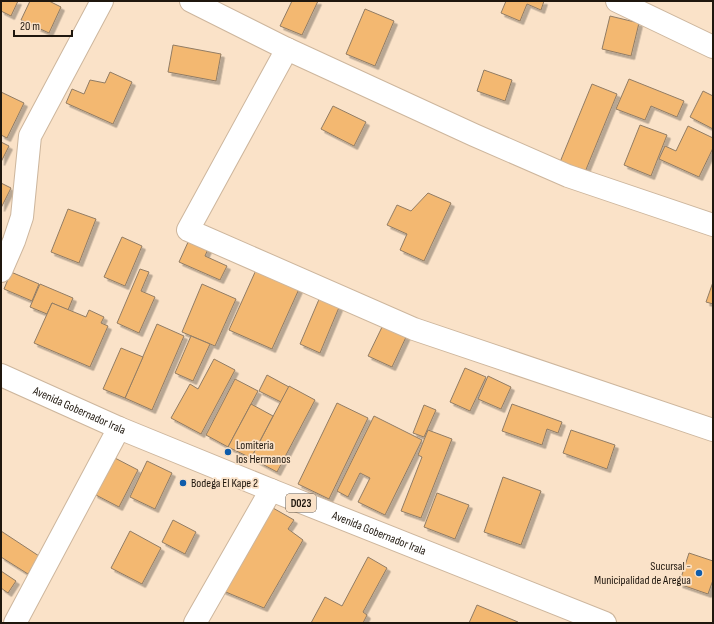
<svg xmlns="http://www.w3.org/2000/svg" width="714" height="624" viewBox="0 0 714 624" font-family="'Sofia Sans Condensed',sans-serif">
<style>
.building{fill:#f3b871;stroke:#917c64;filter:url(#shadow)}
.lines{fill:none;stroke-linecap:round;stroke-linejoin:round}
.minor-casing{stroke:#cdb69d;stroke-width:24}
.major-casing{stroke:#cdb69d;stroke-width:24}
.minor{stroke:#fff;stroke-width:22}
.major{stroke:#fff;stroke-width:22}
.poi-dot{fill:#0f5cab;stroke:#fae2c8;stroke-width:1.5}
.labels{text-anchor:middle;stroke-width:3.5;stroke-linejoin:round;paint-order:stroke}
.shield{fill:#fae2c8;stroke:#615446;stroke-width:1}
.shield-label{font-size:11px;font-weight:bold;fill:#1f170e}
.street-label{font-size:12px;fill:#1f170e;stroke:#fae2c8}
.poi-label{font-size:12px;fill:#1f170e;stroke:#fae2c8;text-anchor:start}
</style>
<defs>
<filter id="shadow"><feDropShadow dx="3.5" dy="3.5" stdDeviation="0" flood-color="#0004"/></filter>
</defs>
<rect width="100%" height="100%" fill="#fae2c8"/>
<g class="building">
<path d="M1 1H18L11 16 1 11Z"/>
<path d="M30 1H49L61 7 49 33 21 20Z"/>
<path d="M292 1H318L302 35 280 26Z"/>
<path d="M506 1H544L541 10 527 4 520 21 501 13Z"/>
<path d="M365 9 394 21 375 66 346 54Z"/>
<path d="M610 16 639 23 631 56 602 49Z"/>
<path d="M173 45 221 54 216 81 168 72Z"/>
<path d="M484 70 512 80 505 101 477 91Z"/>
<path d="M110 72 132 82 113 124 66 103 72 89 84 94 90 80 105 83Z"/>
<path d="M629 79 684 101 677 117 651 106 645 120 616 109Z"/>
<path d="M592 84 617 94 585 172 560 162Z"/>
<path d="M703 91 713 96V129L690 117Z"/>
<path d="M1 92 24 103 7 138 1 135Z"/>
<path d="M333 106 366 122 354 146 321 129Z"/>
<path d="M640 125 667 135 651 176 624 165Z"/>
<path d="M688 126 713 138V148L699 177 659 159 665 146 676 151Z"/>
<path d="M1 142 9 146 1 162Z"/>
<path d="M1 183 11 188 1 208Z"/>
<path d="M428 193 451 203 424 261 400 250 407 234 387 225 397 205 411 211Z"/>
<path d="M68 209 96 219 79 263 51 252Z"/>
<path d="M122 237 142 246 125 286 104 277Z"/>
<path d="M189 240 208 249 205 256 227 266 220 280 179 262Z"/>
<path d="M140 269 149 272 141 291 155 297 139 333 117 323Z"/>
<path d="M256 270 299 289 272 349 229 330Z"/>
<path d="M11 272 39 284 32 301 4 289Z"/>
<path d="M713 282V304L706 302Z"/>
<path d="M40 284 73 298 68 310 52 303 47 314 30 307Z"/>
<path d="M202 284 236 299 215 346 182 332Z"/>
<path d="M320 297 340 305 320 353 300 344Z"/>
<path d="M52 303 86 317 89 310 104 317 101 323 108 326 90 367 34 343Z"/>
<path d="M157 324 184 336 152 410 125 398Z"/>
<path d="M383 325 407 335 392 367 368 356Z"/>
<path d="M191 336 210 344 193 381 175 373Z"/>
<path d="M121 348 143 357 125 398 103 389Z"/>
<path d="M214 359 235 370 201 434 171 418 190 384 198 389Z"/>
<path d="M465 368 486 377 470 411 450 402Z"/>
<path d="M267 375 289 387 281 402 259 391Z"/>
<path d="M488 376 511 387 501 409 478 399Z"/>
<path d="M235 379 258 391 228 447 206 435Z"/>
<path d="M289 386 315 400 277 472 251 458Z"/>
<path d="M337 403 368 418 329 499 298 484Z"/>
<path d="M251 404 273 416 251 458 228 447Z"/>
<path d="M512 404 562 422 558 433 547 429 542 445 502 431Z"/>
<path d="M424 405 436 410 424 437 413 433Z"/>
<path d="M374 416 422 440 385 515 358 502 370 478 360 473 348 497 337 491Z"/>
<path d="M428 430 452 439 421 518 401 511 422 457 418 455Z"/>
<path d="M571 430 615 445 607 469 563 453Z"/>
<path d="M113 457 138 470 119 507 94 494Z"/>
<path d="M147 461 172 473 155 509 130 497Z"/>
<path d="M503 477 541 491 521 545 484 532Z"/>
<path d="M437 493 469 505 455 539 424 527Z"/>
<path d="M273 508 294 520 288 529 303 540 264 608 221 590Z"/>
<path d="M173 520 196 532 185 554 162 542Z"/>
<path d="M1 531 39 556 28 574 1 557Z"/>
<path d="M130 531 161 548 142 584 111 568Z"/>
<path d="M689 553 713 561V580L708 594 679 584Z"/>
<path d="M368 557 387 568 363 612 367 615 363 623H311L325 597 342 606Z"/>
<path d="M1 571 16 581 8 593 1 588Z"/>
<path d="M477 605 518 622 517 623H469Z"/>
</g>
<g class="lines">
<defs>
<g id="minor">
<path d="M191 1 287 49 474 135 568 176 713 225"/>
<path d="M617 1 713 47"/>
<path d="M287 49 188 230 414 329 713 430"/>
<path d="M1 271 14 241 22 217 30 136 102 1"/>
<path d="M15 623 119 428"/>
<path d="M195 623 271 490"/>
</g>
<g id="major">
<path id="s1" d="M1 375 119 428 271 490 605 623"/>
</g>
</defs>
<use href="#minor" class="minor-casing"/>
<use href="#major" class="major-casing"/>
<use href="#minor" class="minor"/>
<use href="#major" class="major"/>
</g>
<g class="poi-dot">
<circle cx="228" cy="452" r="4"/>
<circle cx="183" cy="483" r="4"/>
<circle cx="699" cy="573" r="4"/>
</g>
<g class="labels">
<rect class="shield" x="286" y="494" width="30" height="18" rx="3"/>
<g class="shield-label">
<text x="301" y="507">D023</text>
</g>
<g class="street-label">
<text dy="4" stroke="none"><textPath href="#s1" startOffset="86">Avenida Gobernador Irala</textPath></text>
<text dy="4" stroke="none"><textPath href="#s1" startOffset="410">Avenida Gobernador Irala</textPath></text>
</g>
<g class="poi-label">
<text x="236" y="449">Lomiteria<tspan x="236" dy="14">los Hermanos</tspan></text>
<text x="191" y="487">Bodega El Kape 2</text>
<text x="691" y="570" text-anchor="end">Sucursal -<tspan x="691" dy="14">Municipalidad de Aregua</tspan></text>
</g>
</g>
<rect width="714" height="624" fill="none" stroke="#1f170e" stroke-width="4"/>
<path d="M14 30v6h58v-6" fill="none" stroke="#1f170e" stroke-width="2"/>
<text x="20" y="30" font-size="12" fill="#1f170e" stroke="#fae2c8" stroke-width="3" paint-order="stroke">20 m</text>
</svg>
